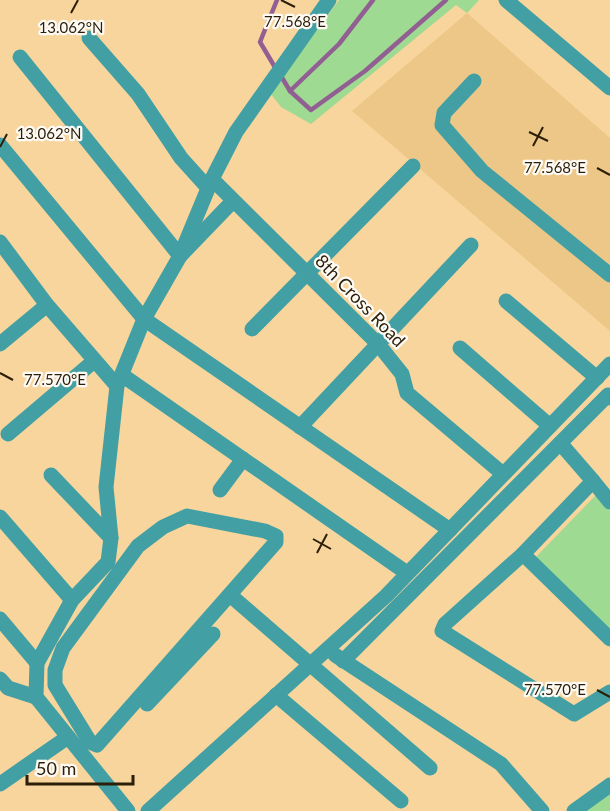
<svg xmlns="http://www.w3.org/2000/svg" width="610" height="811" viewBox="0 0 610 811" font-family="Lato,sans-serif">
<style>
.built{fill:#edc787}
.green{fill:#9eda91}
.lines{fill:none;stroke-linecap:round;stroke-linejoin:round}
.stream{stroke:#915f91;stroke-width:4.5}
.minor{stroke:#42a0a5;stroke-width:15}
.ticks{fill:none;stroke:#2b1f08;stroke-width:2}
.labels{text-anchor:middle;stroke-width:4.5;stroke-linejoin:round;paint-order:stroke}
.street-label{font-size:18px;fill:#2b1f08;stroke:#fefaf5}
.ticks-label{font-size:15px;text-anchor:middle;fill:#2b1f08;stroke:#fefaf5;stroke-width:4.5;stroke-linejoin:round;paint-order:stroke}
</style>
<rect width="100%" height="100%" fill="#f7d59c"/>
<path class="built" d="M467 13 610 138V331L352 111Z"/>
<g class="green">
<path d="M339 0H479L467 13 456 5 311 124 281 107 270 93Z"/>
<path d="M597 494 610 511V630L534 559Z"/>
<path d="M610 792V811H584Z"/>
</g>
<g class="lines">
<g class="stream">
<path d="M276 69 260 42 277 0"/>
<path d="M281 76 290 91 339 44 373 0"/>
<path d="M290 91 311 110 365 71 446 0"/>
</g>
<g class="minor">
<path d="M506 0 610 88"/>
<path d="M89 38 138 94 181 158 208 188"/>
<path d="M20 57 180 256 233 201"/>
<path d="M474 81 444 113 442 125 482 171 610 275"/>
<path d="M0 145 144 319 450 530"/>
<path d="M212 179 378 344 402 374 407 393 503 474"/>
<path d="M0 242 47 305 117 386"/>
<path d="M506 301 597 378"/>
<path d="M252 329 413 166"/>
<path d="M0 344 47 305"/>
<path d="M460 348 550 426"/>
<path d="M122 375 407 573"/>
<path d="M300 427 471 245"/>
<path d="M8 434 94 361"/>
<path d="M561 444 593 481 523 554 445 624 442 631 574 714 610 692"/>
<path d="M51 475 111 538"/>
<path d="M593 481 610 502"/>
<path d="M220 490 243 459"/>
<path d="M187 516 265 531 276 536V542L97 745 90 742 55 685V670L63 648 138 546 163 527Z"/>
<path d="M0 517 72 600"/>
<path d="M523 554 610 639"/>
<path d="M230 595 430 768"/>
<path d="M0 619 37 663"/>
<path d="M335 655 501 764 542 811"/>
<path d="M343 661 608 395 610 398"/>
<path d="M0 679 8 688 36 697"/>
<path d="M276 695 401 801"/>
<path d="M147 704 213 634"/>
<path d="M0 784 68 737"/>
<path d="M128 811 36 697 37 663 72 600 108 562 111 538 106 487 117 386 144 319 180 256 212 179 236 132 329 0"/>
<path d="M148 811 386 596 610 364"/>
<path d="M574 811 610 785"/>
</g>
</g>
<path class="ticks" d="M281 0 295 7M71 13 78 0M529 132 548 141M533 146 543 127M0 147 7 134M597 168 610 175M0 373 13 380M313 539 331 549M317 553 327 534M597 690 610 697"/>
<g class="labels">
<g class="street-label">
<text transform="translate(360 301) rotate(46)" y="6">8th Cross Road</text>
</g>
</g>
<g class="ticks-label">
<text x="295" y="27">77.568°E</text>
<text x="71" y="33">13.062°N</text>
<text x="49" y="139">13.062°N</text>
<text x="555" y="173">77.568°E</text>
<text x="55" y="385">77.570°E</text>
<text x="555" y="695">77.570°E</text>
</g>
<path d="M27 775v9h106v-9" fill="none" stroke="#2b1f08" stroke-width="3"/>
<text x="36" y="775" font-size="18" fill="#2b1f08" stroke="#fefaf5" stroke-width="4.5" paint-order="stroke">50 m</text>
</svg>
